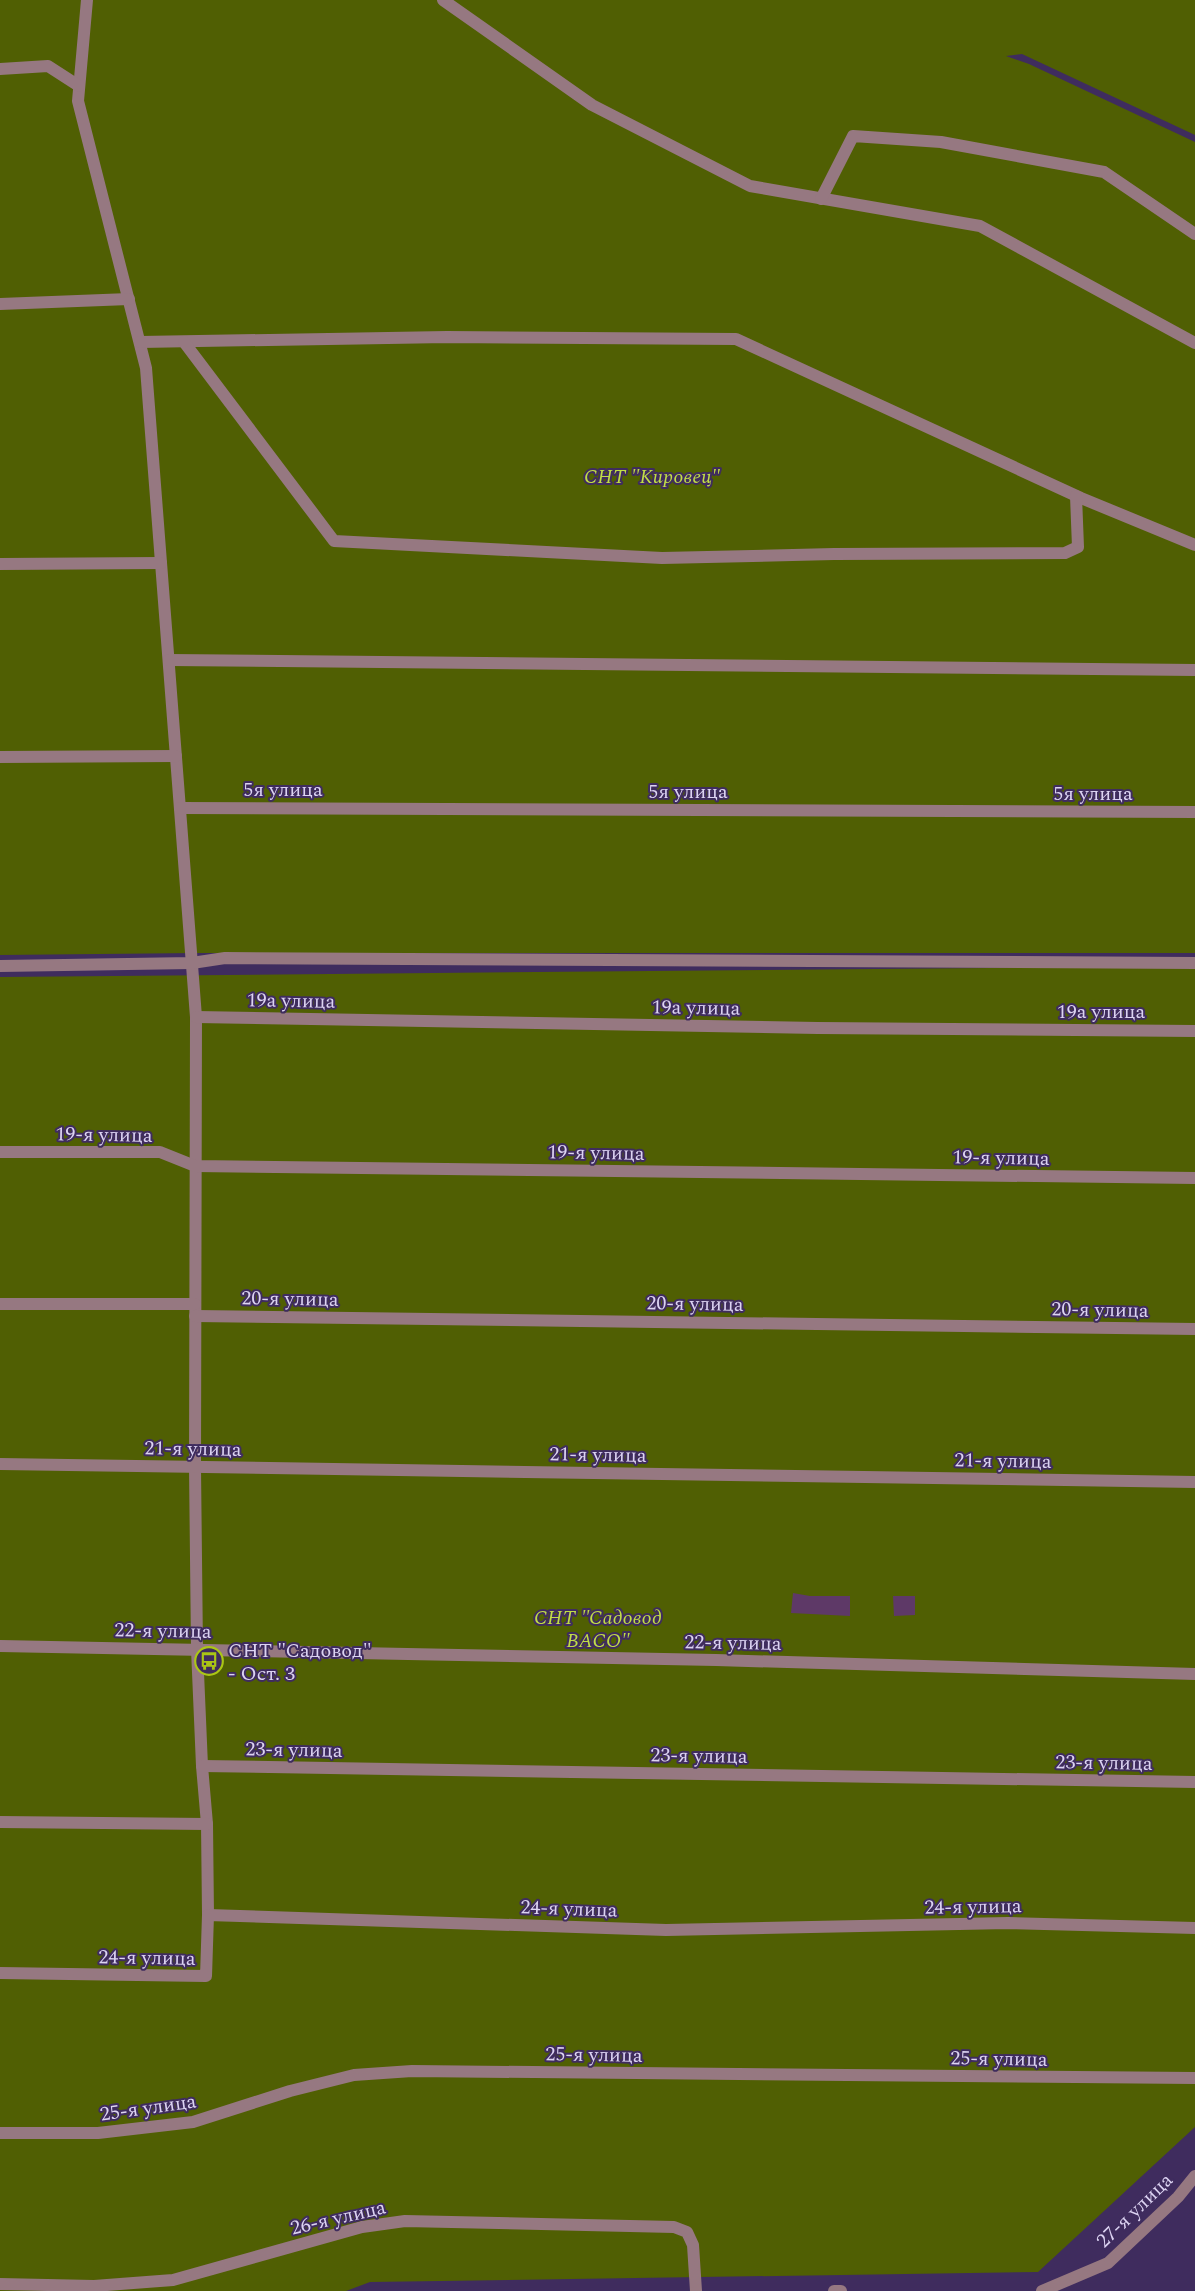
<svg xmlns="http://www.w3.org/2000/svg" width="1195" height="2291" viewBox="0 0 1195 2291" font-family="Spectral,serif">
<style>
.green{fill:#505f03}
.building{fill:#5e3967}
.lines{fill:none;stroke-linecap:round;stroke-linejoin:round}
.minor{stroke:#967881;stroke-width:12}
.labels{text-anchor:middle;stroke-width:4;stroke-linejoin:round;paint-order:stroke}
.park-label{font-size:20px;font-style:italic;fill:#c1dd47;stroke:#3f2c5e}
.street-label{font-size:20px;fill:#dcd3f2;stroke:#3f2c5e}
.poi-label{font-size:20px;fill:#dcd3f2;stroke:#3f2c5e;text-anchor:start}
</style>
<rect width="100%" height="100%" fill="#3f2c5e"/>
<g class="green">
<path d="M0 0H1195V135L1022 54 1006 56 1029 64 1195 142V953H197L0 955Z"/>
<path d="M1195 966V2127L1038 2272 370 2282 346 2291H0V977Z"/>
</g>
<g class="building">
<path d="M793 1593 810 1596H850V1616L791 1613Z"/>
<path d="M893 1596H915V1615L894 1616Z"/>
</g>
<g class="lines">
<g class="minor">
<path d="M87 0 78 101 146 368 196 1017 195 1467 197 1649 202 1766 207 1824 208 1915"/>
<path d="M443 0 592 105 750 186 980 226 1195 343"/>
<path d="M0 69 48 66 79 86"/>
<path d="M821 199 853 136 941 142 1104 172 1195 234"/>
<path d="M0 304 129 299"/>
<path d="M140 342 447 337 736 339 1081 498 1195 545"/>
<path d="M184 342 334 541 662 558 834 554 1065 553 1078 547 1076 496"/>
<path d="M0 564 161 563"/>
<path d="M169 660 1195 670"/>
<path d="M0 757 176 756"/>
<path d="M180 808 1195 812"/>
<path d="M0 966 192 963 225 958 1195 963"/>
<path d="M196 1017 818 1028 1195 1031"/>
<path d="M0 1152H160L195 1166 1195 1178"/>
<path d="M0 1304H195"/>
<path d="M195 1316 1195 1329"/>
<path d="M0 1464 1195 1482"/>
<path d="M0 1646 716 1660 1195 1674"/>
<path d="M202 1766 1195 1782"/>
<path d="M0 1822 207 1824"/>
<path d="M0 1973 206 1976 208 1915 666 1930 1008 1923 1195 1928"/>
<path d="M0 2133H98L193 2122 290 2091 354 2075 412 2071 1195 2078"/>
<path d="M0 2284 94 2286 173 2280 362 2227 405 2221 674 2227 687 2232 693 2245 696 2291"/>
<path d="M834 2291H841"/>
<path d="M1042 2291 1108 2263 1178 2197 1195 2176"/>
</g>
</g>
<defs>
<symbol id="bus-ring" viewBox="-11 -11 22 22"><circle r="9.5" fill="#3f2c5e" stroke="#abc615" stroke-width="1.5"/><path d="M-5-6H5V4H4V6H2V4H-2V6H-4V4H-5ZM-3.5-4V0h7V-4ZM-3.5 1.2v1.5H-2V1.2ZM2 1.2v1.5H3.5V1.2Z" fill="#abc615"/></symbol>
</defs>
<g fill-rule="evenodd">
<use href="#bus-ring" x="193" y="1645" width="32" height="32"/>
</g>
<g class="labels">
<g class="park-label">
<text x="652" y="483">СНТ "Кировец"</text>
<text x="598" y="1624">СНТ "Садовод<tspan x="598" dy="23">ВАСО"</tspan></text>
</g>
<g class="street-label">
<text x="283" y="796">5я улица</text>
<text x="688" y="798">5я улица</text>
<text x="1093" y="800">5я улица</text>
<text transform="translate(291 1000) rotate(1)" y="7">19а улица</text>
<text transform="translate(696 1007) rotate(1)" y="7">19а улица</text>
<text x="1101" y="1018">19а улица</text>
<text transform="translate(104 1134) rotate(1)" y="7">19-я улица</text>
<text transform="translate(596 1152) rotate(1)" y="7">19-я улица</text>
<text transform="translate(1001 1157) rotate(1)" y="7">19-я улица</text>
<text transform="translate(290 1298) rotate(1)" y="7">20-я улица</text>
<text transform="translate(695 1303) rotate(1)" y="7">20-я улица</text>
<text transform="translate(1100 1309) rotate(1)" y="7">20-я улица</text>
<text transform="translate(193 1448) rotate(1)" y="7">21-я улица</text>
<text transform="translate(598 1454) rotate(1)" y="7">21-я улица</text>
<text transform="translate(1003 1460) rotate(1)" y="7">21-я улица</text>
<text transform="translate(163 1630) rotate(1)" y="7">22-я улица</text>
<text transform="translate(733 1642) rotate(1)" y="7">22-я улица</text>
<text transform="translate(294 1749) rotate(1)" y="7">23-я улица</text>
<text transform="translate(699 1755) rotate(1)" y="7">23-я улица</text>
<text transform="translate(1104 1762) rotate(1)" y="7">23-я улица</text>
<text transform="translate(973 1906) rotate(-1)" y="7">24-я улица</text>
<text transform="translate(569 1908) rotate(2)" y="7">24-я улица</text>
<text transform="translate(147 1957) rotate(1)" y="7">24-я улица</text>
<text transform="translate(594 2054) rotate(1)" y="7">25-я улица</text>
<text transform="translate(999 2058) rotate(1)" y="7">25-я улица</text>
<text transform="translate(148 2107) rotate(-8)" y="7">25-я улица</text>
<text transform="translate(1134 2210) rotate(-44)" y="7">27-я улица</text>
<text transform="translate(338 2217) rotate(-13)" y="7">26-я улица</text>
</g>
<g class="poi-label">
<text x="228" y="1657">СНТ "Садовод"<tspan x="228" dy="23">- Ост. 3</tspan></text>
</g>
</g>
</svg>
